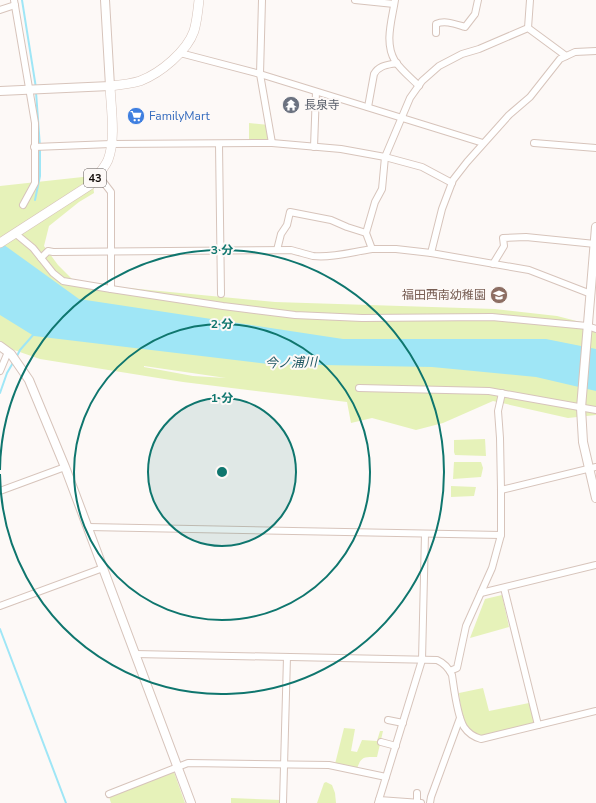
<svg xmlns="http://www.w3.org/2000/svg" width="596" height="803" viewBox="0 0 596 803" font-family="'Nunito Sans','Noto Sans JP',sans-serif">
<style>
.green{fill:#e6f2b9;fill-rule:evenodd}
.water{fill:#9fe6f6}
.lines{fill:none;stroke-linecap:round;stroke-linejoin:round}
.stream{stroke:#9fe6f6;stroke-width:2}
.street-casing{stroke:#d7c4bb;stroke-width:8}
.secondary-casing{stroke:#d7c4bb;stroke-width:10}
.primary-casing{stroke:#d7c4bb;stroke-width:10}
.street{stroke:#fff;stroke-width:6}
.secondary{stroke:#fff;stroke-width:8}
.primary{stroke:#fff;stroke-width:9}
.ring{fill:none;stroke:#0f766e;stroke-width:2}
.labels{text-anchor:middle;stroke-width:4;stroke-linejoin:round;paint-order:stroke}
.shield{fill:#fdf9f7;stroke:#585350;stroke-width:1}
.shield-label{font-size:11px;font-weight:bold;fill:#120c09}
.worship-label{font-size:12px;fill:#5b616d;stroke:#fdf9f7;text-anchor:start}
.shop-label{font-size:12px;fill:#366cbe;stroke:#fdf9f7;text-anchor:start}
.education-label{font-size:12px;fill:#785e54;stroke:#fdf9f7;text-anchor:end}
.water-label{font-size:13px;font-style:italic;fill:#1d5662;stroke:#fdf9f7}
.centre{fill:#0f766e;stroke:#fdf9f7;stroke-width:2}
.ring-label{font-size:12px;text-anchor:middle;font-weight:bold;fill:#0f766e;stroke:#fdf9f7;stroke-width:4;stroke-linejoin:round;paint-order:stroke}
</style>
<rect width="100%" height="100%" fill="#fdf9f7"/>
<g class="green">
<path d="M249 123 269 125 272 143 249 142Z"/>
<path d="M92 176 94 193 79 202 49 226 44 246 58 265 76 283 275 302 495 309 557 316 596 326V415L568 418 493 401 443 423 416 430 372 418 351 423 347 402 183 382 40 359 14 350 0 347V186ZM144 367V366L226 378 193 376Z"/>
<path d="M485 439 486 456 455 455 454 452V440Z"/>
<path d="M454 462H481L483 468 481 477 453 479Z"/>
<path d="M451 486 476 487 474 496 451 497Z"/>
<path d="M502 595 509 627 470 638 485 599Z"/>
<path d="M483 688 489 711 529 703 535 726 481 739 466 730 462 718 459 693Z"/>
<path d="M344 728 355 729 351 751 357 752 362 740 377 741 380 731H383L377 757C364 757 361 756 357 769L335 764Z"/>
<path d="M174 772 185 803H111L109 797Z"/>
<path d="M326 782 332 785 335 793 336 803H317L324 783Z"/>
<path d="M231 798 281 800V803H231Z"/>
</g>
<path class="water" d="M0 242 79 299 343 339H546L596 349V391L536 377 432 367 268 364 34 336 0 315Z"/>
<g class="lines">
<g class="stream">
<path d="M22 0 36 88"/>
<path d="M35 200 40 176V147L36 92"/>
<path d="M16 358 20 350 34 334"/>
<path d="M0 393 7 373 14 361"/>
<path d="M0 629 66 803"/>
</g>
<defs>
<g id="street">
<path d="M14 0 35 123V183L23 205"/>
<path d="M262 0 260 74 272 143"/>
<path d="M355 0 394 4"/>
<path d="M395 0C392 20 384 43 395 61 401 70 411 78 419 86"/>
<path d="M0 10 15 5"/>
<path d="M528 28 530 0"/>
<path d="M436 33V24C445 20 455 24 465 27L475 14 478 0"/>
<path d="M180 53 260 74 483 143"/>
<path d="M566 56 528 28 479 49 462 54 439 66 422 81 410 98 385 157 382 189 375 202 366 233 372 249H396L431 253 529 270 591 294"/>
<path d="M368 107 374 74C379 65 388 65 397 63"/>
<path d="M534 143 596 148"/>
<path d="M219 144 221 294"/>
<path d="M34 147 111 144 272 143 341 149 385 157 422 167 452 183"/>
<path d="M314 147 316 92"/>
<path d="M98 175 111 192V289"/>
<path d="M16 234 33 248 53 273 63 281 111 289 223 306 295 315 362 318 492 317 587 326 596 329"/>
<path d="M277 250 281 234 287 225 290 212 331 220 347 227 366 233"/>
<path d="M431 253 442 209 453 180 467 162 509 115 530 97 560 59 575 52 596 51"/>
<path d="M41 258 48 251 53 252 291 250C298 252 306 254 313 256 332 258 352 252 372 249"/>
<path d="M493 264 504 246 503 238 526 237 595 244"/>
<path d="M0 371 8 352"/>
<path d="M359 388 489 391 596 410"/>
<path d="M501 490 596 467"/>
<path d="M0 491 65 467"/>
<path d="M88 527 501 535"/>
<path d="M504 588 538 725"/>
<path d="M481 593 596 565"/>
<path d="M0 606 103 568"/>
<path d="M135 654 437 660C444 663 448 667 452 675 454 688 457 716 464 727 468 733 474 737 481 739L596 711"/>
<path d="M450 671 457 668 466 626 492 568 501 535V490L500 438 498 411 502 393"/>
<path d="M388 720 403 723"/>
<path d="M381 742 396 746"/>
<path d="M417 793V803"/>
<path d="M109 794 188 763 329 765 386 777"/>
<path d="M379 800 421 803"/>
<path d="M283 803 287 657"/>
<path d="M378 803 422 660 425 534"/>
<path d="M430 803 431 797 460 718"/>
</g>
<g id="secondary">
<path d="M0 91 110 86 105 0"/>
<path d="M596 227 581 408 583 442 596 498"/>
<path d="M0 346 11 354 29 380 65 467 191 803"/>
</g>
<path id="primary" d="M0 243 90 185C96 177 104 169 108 160 116 139 111 108 110 86 120 85 130 84 140 81 161 73 187 51 194 31 197 21 198 10 199 0"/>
</defs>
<use href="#street" class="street-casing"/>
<use href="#secondary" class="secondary-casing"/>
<use href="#primary" class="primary-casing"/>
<use href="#street" class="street"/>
<use href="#secondary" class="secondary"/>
<use href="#primary" class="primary"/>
</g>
<circle cx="222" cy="472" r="74" fill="#0f766e" fill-opacity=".12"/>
<g class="ring">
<circle cx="222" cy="472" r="74"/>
<circle cx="222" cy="472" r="148"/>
<path d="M0 470A222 222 0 1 1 0 474"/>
</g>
<defs>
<symbol id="temple-disc" viewBox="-11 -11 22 22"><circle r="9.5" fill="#6b7280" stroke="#fdf9f7"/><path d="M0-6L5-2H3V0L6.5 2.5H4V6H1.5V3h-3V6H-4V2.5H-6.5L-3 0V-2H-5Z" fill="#fff"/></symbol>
<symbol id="supermarket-disc" viewBox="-11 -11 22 22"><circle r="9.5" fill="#3f7fe0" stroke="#fdf9f7"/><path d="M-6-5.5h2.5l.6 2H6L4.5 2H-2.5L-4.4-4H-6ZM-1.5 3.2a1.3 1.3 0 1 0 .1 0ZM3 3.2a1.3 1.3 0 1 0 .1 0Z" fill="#fff"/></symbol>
<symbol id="school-disc" viewBox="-11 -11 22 22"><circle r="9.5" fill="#8d6e63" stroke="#fdf9f7"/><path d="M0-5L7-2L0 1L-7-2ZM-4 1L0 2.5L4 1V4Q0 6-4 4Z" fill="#fff"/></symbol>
</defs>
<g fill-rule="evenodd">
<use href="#temple-disc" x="281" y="95" width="20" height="20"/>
<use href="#supermarket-disc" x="126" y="106" width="20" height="20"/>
<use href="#school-disc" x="489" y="285" width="20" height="20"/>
</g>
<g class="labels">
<rect class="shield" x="84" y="169" width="22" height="18" rx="3"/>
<g class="shield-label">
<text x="95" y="182">43</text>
</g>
<g class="worship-label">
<text x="304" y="109">長泉寺</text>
</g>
<g class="shop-label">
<text x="149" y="120">FamilyMart</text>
</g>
<g class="education-label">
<text x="486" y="299">福田西南幼稚園</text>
</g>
<g class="water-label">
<text transform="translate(291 362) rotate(-1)" y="5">今ノ浦川</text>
</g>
</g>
<circle cx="222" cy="472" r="6" class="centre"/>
<g class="ring-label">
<text x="222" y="254">3 分</text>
<text x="222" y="328">2 分</text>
<text x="222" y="402">1 分</text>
</g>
</svg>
